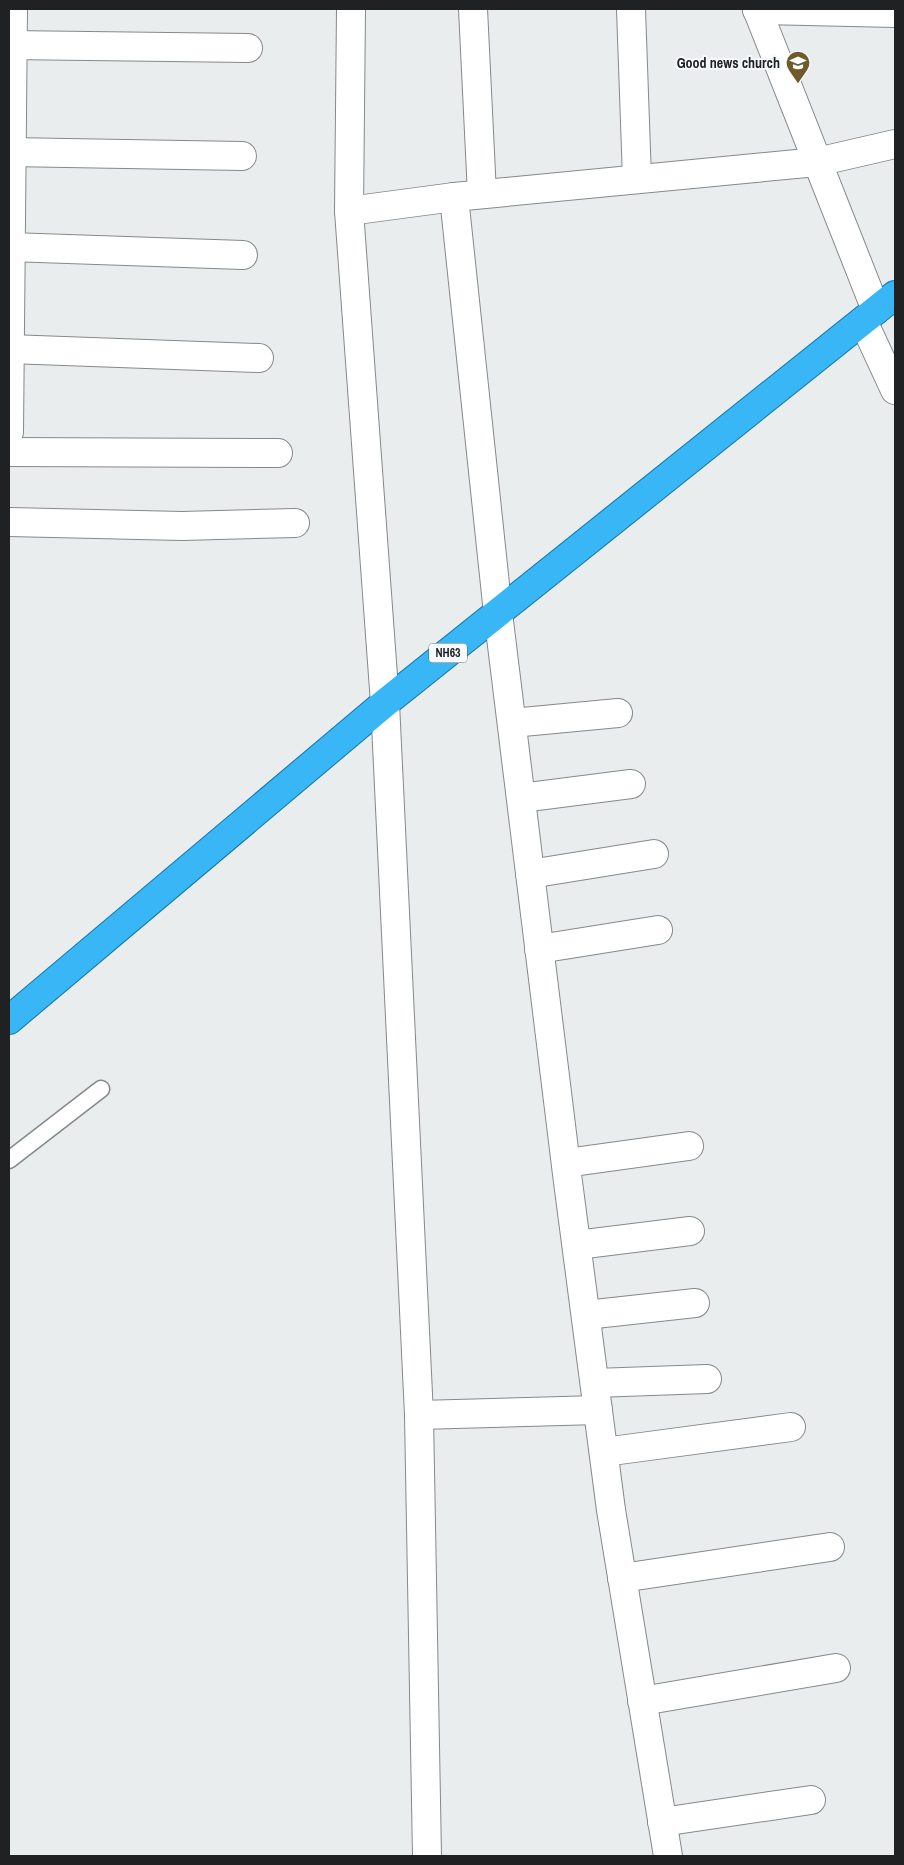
<svg xmlns="http://www.w3.org/2000/svg" width="904" height="1865" viewBox="0 0 904 1865" font-family="'Archivo Narrow',sans-serif">
<style>
.lines{fill:none;stroke-linecap:round;stroke-linejoin:round}
.service-casing{stroke:#85898b;stroke-width:19}
.minor-casing{stroke:#85898b;stroke-width:30}
.trunk-casing{stroke:#1076aa;stroke-width:30}
.service{stroke:#fff;stroke-width:16}
.minor{stroke:#fff;stroke-width:28}
.trunk{stroke:#38b6f6;stroke-width:28}
.labels{text-anchor:middle;stroke-width:4;stroke-linejoin:round;paint-order:stroke}
.shield{fill:#f6fafc;stroke:#606263;stroke-width:1}
.shield-label{font-size:12px;font-weight:bold;fill:#202122}
.poi-label{font-size:14px;font-weight:bold;fill:#202122;stroke:#f6fafc;text-anchor:end}
</style>
<rect width="100%" height="100%" fill="#e9edee"/>
<g class="lines">
<defs>
<path id="service" d="M9 1160 101 1089"/>
<g id="minor">
<path d="M351 9 349 211 385 703 419 1415 427 1856"/>
<path d="M473 9 482 194"/>
<path d="M631 9 637 179"/>
<path d="M757 9 876 310"/>
<path d="M757 10 895 13"/>
<path d="M9 45 248 48"/>
<path d="M9 152 242 156"/>
<path d="M454 197 498 613 568 1182 611 1510 668 1856"/>
<path d="M349 211 454 197 817 162 895 144"/>
<path d="M9 247 243 255"/>
<path d="M863 321 895 390"/>
<path d="M9 349 259 358"/>
<path d="M9 432 13 9"/>
<path d="M9 452 278 453"/>
<path d="M9 522 182 526 295 523"/>
<path d="M512 723 618 713"/>
<path d="M521 798 631 784"/>
<path d="M530 874 654 854"/>
<path d="M539 949 658 930"/>
<path d="M566 1163 689 1146"/>
<path d="M577 1245 690 1231"/>
<path d="M586 1315 695 1303"/>
<path d="M595 1383 707 1379"/>
<path d="M419 1415 598 1410"/>
<path d="M604 1452 791 1427"/>
<path d="M622 1578 830 1547"/>
<path d="M642 1701 836 1668"/>
<path d="M662 1822 811 1800"/>
</g>
<path id="trunk" d="M9 1020 385 703 895 295"/>
</defs>
<use href="#service" class="service-casing"/>
<use href="#minor" class="minor-casing"/>
<use href="#trunk" class="trunk-casing"/>
<use href="#service" class="service"/>
<use href="#minor" class="minor"/>
<use href="#trunk" class="trunk"/>
</g>
<defs>
<symbol id="school-pin" viewBox="-11 -11 22 30"><path d="M0 17L-7.5 6A9.5 9.5 0 1 1 7.5 6Z" fill="#6e5b29" stroke="#f6fafc"/><path d="M0-5L7-2L0 1L-7-2ZM-4 1L0 2.5L4 1V4Q0 6-4 4Z" fill="#fff"/></symbol>
</defs>
<g fill-rule="evenodd">
<use href="#school-pin" x="784" y="49" width="28" height="38"/>
</g>
<g class="labels">
<rect class="shield" x="429" y="643.5" width="38" height="19" rx="4"/>
<g class="shield-label">
<text x="448" y="657">NH63</text>
</g>
<g class="poi-label">
<text x="780" y="68">Good news church</text>
</g>
</g>
<rect width="904" height="1865" fill="none" stroke="#202122" stroke-width="20"/>
</svg>
